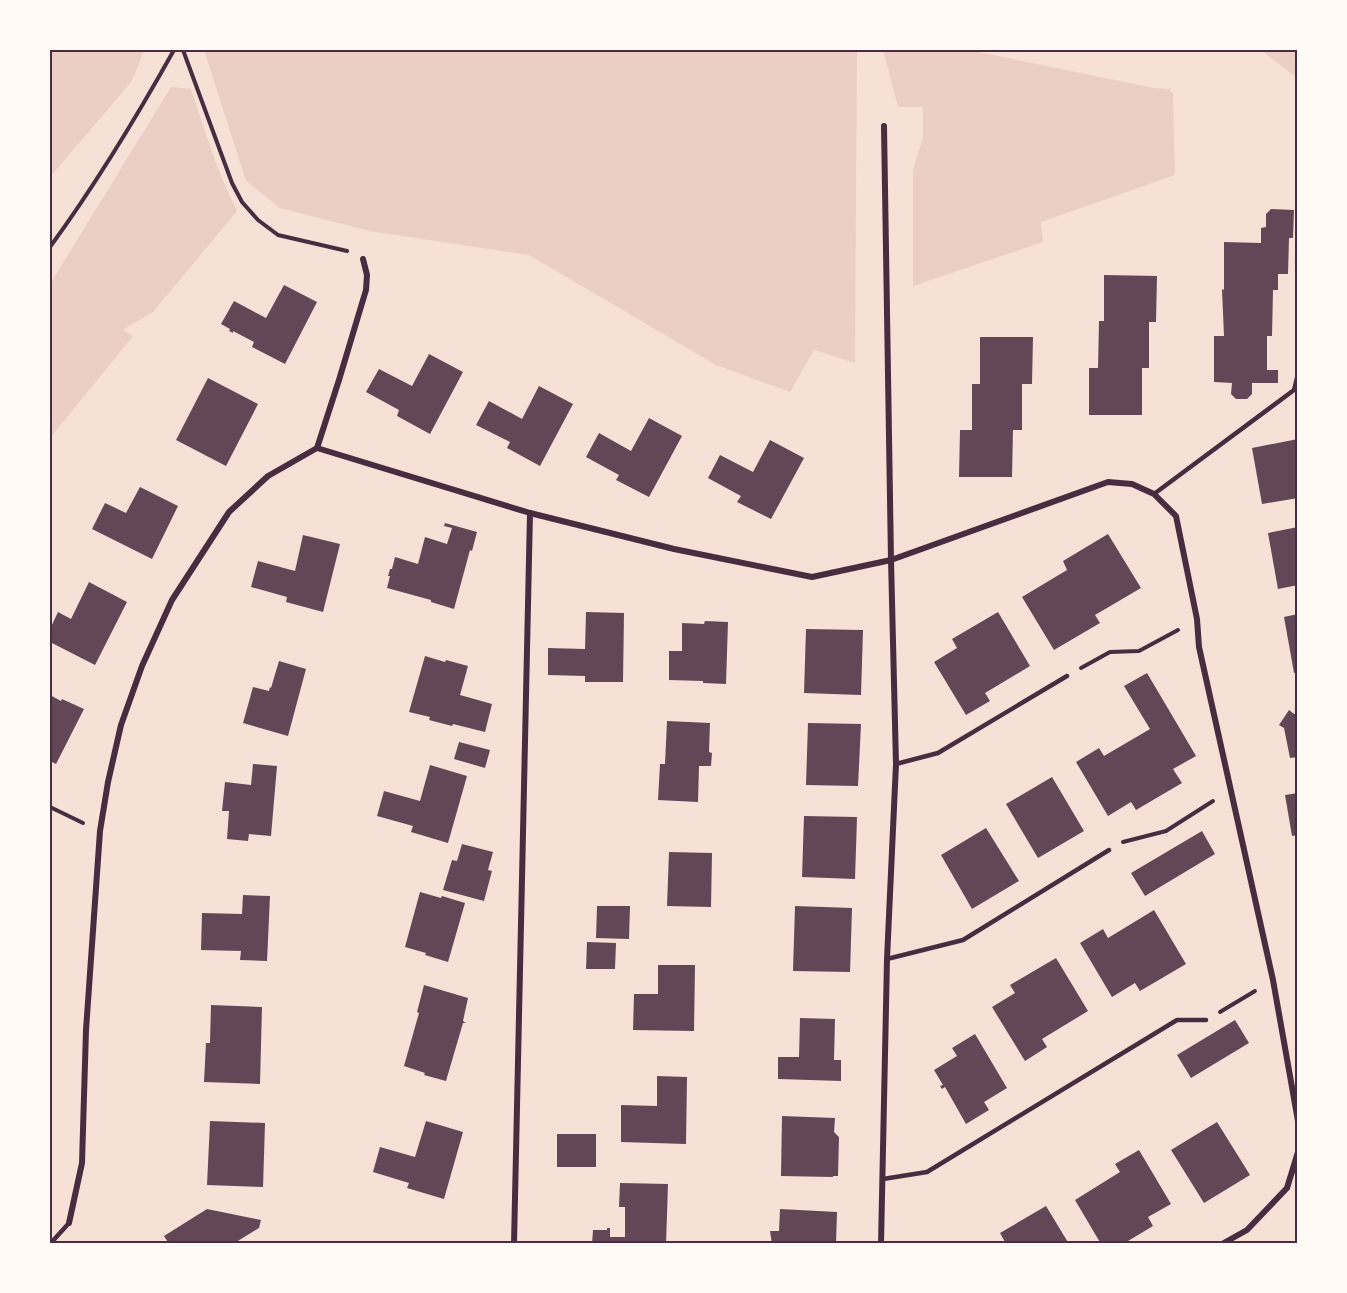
<svg xmlns="http://www.w3.org/2000/svg" width="1347" height="1293" viewBox="0 0 1347 1293" font-family="Karla,sans-serif">
<style>
.green{fill:#ebcfc5}
.building{fill:#644757}
.lines{fill:none;stroke-linecap:round;stroke-linejoin:round}
.path{stroke:#4a2c40;stroke-width:4}
.service{stroke:#4a2c40;stroke-width:4.5}
.minor{stroke:#4a2c40;stroke-width:6}
.neatline{fill:none;stroke:#4a2c40;stroke-width:2}
</style>
<rect width="100%" height="100%" fill="#f7e1d7"/>
<g class="green">
<path d="M50 50H144L132 81 50 177Z"/>
<path d="M204 50H857L855 363 814 350 790 392 716 365 529 255 369 231 280 208 246 181Z"/>
<path d="M883 50H969L1154 88 1170 89V92H1173L1175 175 1041 222 1043 242 913 286V170L923 137V107H898Z"/>
<path d="M1261 50H1297V78Z"/>
<path d="M171 87 191 89C205 130 217 172 237 211L153 312 123 330 133 336 50 438V284Z"/>
</g>
<g class="building">
<path d="M1271 209 1294 210 1293 238H1289L1288 274H1278V290H1273L1272 336H1267V370H1278V383H1252V394L1247 399H1236L1231 394 1232 383 1214 382V336H1224L1222 289 1224 290V242L1261 243V228L1266 227V214Z"/>
<path d="M1104 275 1157 276 1156 322H1149V368H1142V415H1089V368H1098L1099 321H1104Z"/>
<path d="M284 285 317 302 285 364 252 347 254 342 233 331V333L229 331 230 329 221 324 234 301 266 318Z"/>
<path d="M980 337H1033L1032 384H1022V430H1013L1012 477H959L960 430H972V384H980Z"/>
<path d="M429 354 463 372 430 434 397 416 399 410 366 392 379 369 412 386Z"/>
<path d="M208 378 258 404 226 466 176 440Z"/>
<path d="M539 386 573 404 540 466 507 448 510 442 476 425 489 401 522 419Z"/>
<path d="M649 418 682 436 649 497 616 480 619 475 586 457 599 433 631 451Z"/>
<path d="M1298 439V498L1262 504 1252 448Z"/>
<path d="M770 440 804 458 771 519 737 502 741 496 708 478 720 455 753 472Z"/>
<path d="M140 487 178 506 152 559 92 529 105 503 126 513Z"/>
<path d="M445 523 477 532 472 551 470 550 454 609 431 602V600L387 588 390 576H388L390 569H392L395 557 418 564 425 537 447 544 452 528 444 526Z"/>
<path d="M1298 527V585L1278 589 1268 533Z"/>
<path d="M1108 534 1141 588 1095 615 1100 623 1054 650 1022 597 1067 570 1063 561Z"/>
<path d="M303 535 340 544 323 612 286 602 287 597 251 587 258 561 295 571Z"/>
<path d="M89 582 127 602 95 665 50 642V629L58 612 71 619Z"/>
<path d="M586 612 624 613 623 682H585V676L548 675V648L585 649Z"/>
<path d="M998 612 1030 666 985 693 990 701 966 715 934 662 957 648 952 639Z"/>
<path d="M1298 614V672L1294 673 1284 617Z"/>
<path d="M705 621 728 622 726 684 703 683V681L669 680V651H682V623L704 624Z"/>
<path d="M806 629 863 630 861 695 804 693Z"/>
<path d="M425 656 445 662 446 660 468 666 460 695 492 704 485 732 453 724 452 726 429 720 430 717 409 712Z"/>
<path d="M279 661 306 669 288 736 243 723 253 687 269 691 270 687 271 688Z"/>
<path d="M1147 673 1196 756 1173 769 1182 783 1136 810 1131 802 1108 816 1076 762 1099 748 1104 756 1150 729 1124 686Z"/>
<path d="M50 695 61 701 62 699 84 709 56 764 50 761Z"/>
<path d="M1289 710 1294 714H1298V757L1290 758 1284 728 1279 725Z"/>
<path d="M667 721 710 723 709 752 712 753 711 766H699L698 802 658 800 660 764H665Z"/>
<path d="M808 723 861 724 858 786 806 785Z"/>
<path d="M459 742 490 750 485 768 454 759Z"/>
<path d="M253 764 277 766 271 836 249 834 248 841 227 839 229 811H222L225 782 251 785Z"/>
<path d="M430 765 467 776 448 843 411 832 413 826 377 816 384 791 420 801Z"/>
<path d="M1052 777 1084 831 1038 858 1006 804Z"/>
<path d="M1298 793V835L1292 836 1285 795Z"/>
<path d="M804 816 857 817 855 879 802 877Z"/>
<path d="M986 828 1019 881 972 909 941 855Z"/>
<path d="M1202 831 1215 854 1145 896 1131 873Z"/>
<path d="M462 844 493 852 488 870 492 871 484 901 443 890 452 860 457 861Z"/>
<path d="M669 852 712 853 711 907 667 906Z"/>
<path d="M420 892 441 898 442 896 465 903 448 962 425 955 426 953 405 947Z"/>
<path d="M243 895 270 896 267 961 240 960 241 951 201 950 202 913 242 914Z"/>
<path d="M597 906H630L629 939 596 938Z"/>
<path d="M795 906 852 908 850 972 793 971Z"/>
<path d="M1154 910 1186 964 1140 991 1135 983 1112 997 1080 943 1103 929 1108 938Z"/>
<path d="M587 942 616 943 615 969H586Z"/>
<path d="M1056 958 1088 1011 1042 1039 1047 1047 1025 1061 992 1007 1015 993 1010 985Z"/>
<path d="M658 965H695L694 1031 633 1030 634 994H658Z"/>
<path d="M424 985 468 998 463 1021 466 1023H463L446 1081 424 1075 425 1073 404 1066 419 1013 417 1012Z"/>
<path d="M211 1005 262 1007 260 1084 204 1082 206 1043H210Z"/>
<path d="M800 1018 835 1019 834 1060H841V1081L778 1079V1057H799Z"/>
<path d="M1235 1020 1249 1043 1191 1078 1177 1055Z"/>
<path d="M975 1034 1007 1088 984 1102 989 1110 966 1124 945 1087 942 1089 940 1086 943 1085 934 1070 957 1056 952 1048Z"/>
<path d="M657 1076 687 1077 686 1144 621 1142V1105L657 1106Z"/>
<path d="M782 1116 835 1118 834 1132 839 1137 838 1176H833V1177L781 1176Z"/>
<path d="M210 1121 265 1123 263 1187 207 1185Z"/>
<path d="M426 1121 463 1132 444 1199 407 1188 409 1183 373 1172 380 1147 415 1157Z"/>
<path d="M1217 1122 1250 1175 1204 1203 1171 1150Z"/>
<rect x="557" y="1134" width="39" height="33"/>
<path d="M1139 1150 1171 1204 1148 1217 1153 1226 1123 1244H1101L1075 1200 1120 1172 1115 1164Z"/>
<path d="M620 1183 668 1184 666 1244H592L593 1230H607V1228H610V1237H625V1207H619Z"/>
<path d="M1046 1206 1069 1244H1002L1005 1242 1000 1233Z"/>
<path d="M207 1209 261 1220 259 1228 233 1244H169L164 1236Z"/>
<path d="M780 1209 837 1212 836 1244H772L770 1231H779Z"/>
</g>
<g class="lines">
<g class="path">
<path d="M183 50 232 183 242 202 258 220 278 235 347 251"/>
<path d="M50 247C96 184 136 118 174 50"/>
<path d="M1081 668 1110 652 1139 651 1178 630"/>
<path d="M50 807 83 823"/>
<path d="M1123 842 1166 831 1213 801"/>
<path d="M1220 1012 1255 991"/>
</g>
<g class="service">
<path d="M1154 494 1294 390 1298 374"/>
<path d="M896 764 938 753 1067 676"/>
<path d="M887 959 963 940 1109 850"/>
<path d="M883 1179 927 1172 1177 1020H1206"/>
<path d="M50 1244 69 1223"/>
</g>
<g class="minor">
<path d="M317 448 530 513"/>
<path d="M69 1223 82 1163 86 1030 100 831 108 782 121 725 142 666 172 600 229 512 268 476 317 448 339 380 366 290 367 275 363 259"/>
<path d="M514 1244 530 513 674 549 812 577 891 560 1108 482 1132 484 1154 494 1176 516 1197 619 1199 647 1273 980 1298 1121"/>
<path d="M881 1244 887 959 896 764 891 560 884 126"/>
<path d="M1222 1244 1247 1230 1287 1188 1298 1152"/>
</g>
</g>
<rect width="1347" height="1293" fill="none" stroke="#fffaf5" stroke-width="102"/>
<rect x="51" y="51" width="1245" height="1191" class="neatline"/>
</svg>
